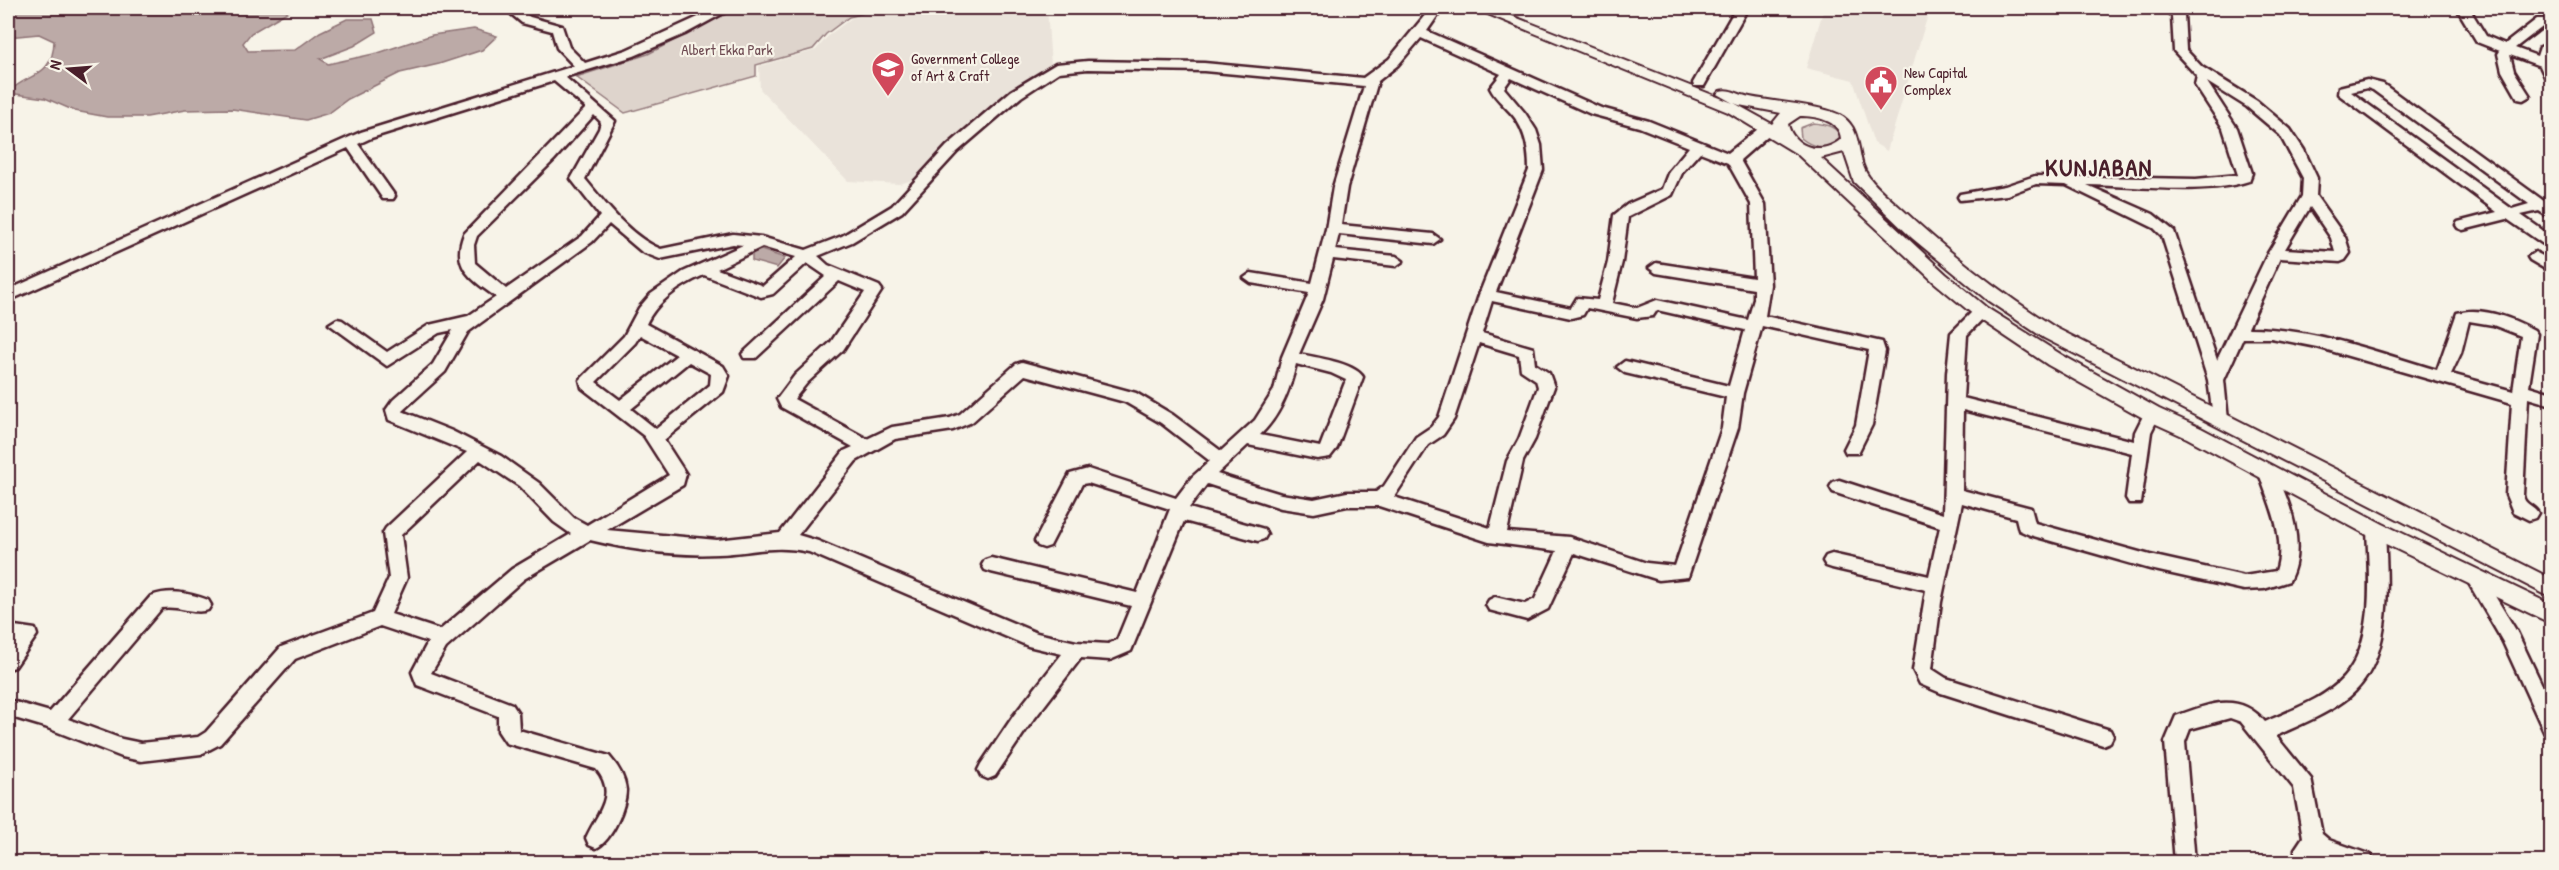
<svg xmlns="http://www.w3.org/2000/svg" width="2559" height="870" viewBox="0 0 2559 870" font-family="'Patrick Hand',sans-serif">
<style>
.built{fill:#eae3da}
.green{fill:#ded4cc;stroke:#947a7c;stroke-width:1.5}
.water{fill:#bcaaa7;stroke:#8e7275;stroke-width:1.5}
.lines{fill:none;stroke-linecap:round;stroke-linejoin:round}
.minor-casing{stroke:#4a1f2b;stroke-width:5}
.major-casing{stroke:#4a1f2b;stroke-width:4}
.minor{fill:#f7f3e8;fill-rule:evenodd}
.major{fill:#f7f3e8;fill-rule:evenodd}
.labels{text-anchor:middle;stroke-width:4.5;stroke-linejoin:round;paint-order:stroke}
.far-park-label{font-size:15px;fill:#6f4c53;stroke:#f7f3e8}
.far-poi-label{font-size:15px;fill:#4a1f2b;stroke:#f7f3e8;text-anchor:start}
.district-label{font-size:24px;font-weight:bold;letter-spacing:1.5px;fill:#4a1f2b;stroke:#f7f3e8}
</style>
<rect width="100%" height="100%" fill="#f7f3e8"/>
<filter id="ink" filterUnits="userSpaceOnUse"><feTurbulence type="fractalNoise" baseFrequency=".0167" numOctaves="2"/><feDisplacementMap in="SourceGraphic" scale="12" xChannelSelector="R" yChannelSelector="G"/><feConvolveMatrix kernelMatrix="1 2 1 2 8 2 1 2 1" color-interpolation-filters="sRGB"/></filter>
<g filter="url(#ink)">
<g class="built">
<path d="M892 8H1047L1051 66 997 104 920 178 899 184 848 181 760 89 759 66 816 50 829 35 853 17Z"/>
<path d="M1824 8H1930L1887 151 1874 143 1853 80 1806 68Z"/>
</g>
<g class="green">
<path d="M736 8H874L876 10 849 17 826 34 813 49 756 65V76L625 113 576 77 648 54Z"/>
<path d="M1813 123C1825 124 1840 126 1841 141L1838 145C1823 148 1813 148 1801 138L1800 128Z"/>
</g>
<g class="water">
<path d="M8 8H294L251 33 243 43 248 51 295 50 320 32 347 19H373L377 32 354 46 320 59 328 64 378 53 432 35 474 29 497 36 482 50 439 64 400 73 348 99 329 113 306 120 232 109 185 110 147 117H107L75 111 45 98 8 93C26 72 53 80 54 41L39 34 8 37Z"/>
<path d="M761 250 785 258 777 268 752 261V253Z"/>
</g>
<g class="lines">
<defs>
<g id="minor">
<path d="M504 8H517L530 17 562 26 569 47 585 63 626 50 718 8H733L685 34 634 56 565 77 615 121 585 179C606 204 630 237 661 249L733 234 761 237 806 250 842 236 892 206 947 146 1011 91 1056 64 1088 61 1204 63 1363 78 1389 59 1431 8H1443L1427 31 1601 108 1649 121 1728 153 1763 125H1773V131L1740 160 1765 204 1770 285 1765 316 1882 342 1885 351 1872 425 1858 453H1846L1844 449 1856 425 1869 350 1762 326 1743 393 1738 428 1688 577 1659 580 1574 553 1548 609 1527 620 1489 610 1486 605 1489 600 1495 597 1525 604 1535 599 1557 551 1489 542 1379 506H1347L1314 513 1281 508 1207 484 1189 508 1264 529 1267 534 1264 539 1258 541 1184 521 1131 651 1110 660 1081 658 1028 727 995 776 988 779 981 776 978 770 981 764 1014 715 1062 654 1028 646 809 552C774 544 752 553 718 554 676 556 630 550 590 540L524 579 446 648 431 673 512 704 518 713 519 730 609 756C617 765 625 777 626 790 626 807 612 841 596 848L589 845 586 838C597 813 618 795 596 769L506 743 498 731V716L417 685 412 672 428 642 380 626 295 659 220 744 201 754 141 761 122 757 45 727 8 716V700L50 712 151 596C171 589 188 593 208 600L211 605 208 610C194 615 178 605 162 608L68 719 122 739 141 743 198 737 206 732 281 647 373 613 389 578 383 533 386 528 467 452 389 420 386 410 393 400 433 364 453 330 439 333 387 366 329 324 337 319 342 320 387 352 429 325 468 316 496 297C471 279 451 267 464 234L586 108 554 81 371 138 358 144 395 196 393 199H383L348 148 8 301V290L361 132 574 66 557 48 552 31 522 23ZM1421 38 1501 74 1490 88C1495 98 1502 103 1509 111 1525 127 1529 148 1529 170L1479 295 1439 417 1431 427 1416 437 1384 486 1376 492H1347L1314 499 1281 494 1217 474 1248 445 1317 459 1330 457 1337 448 1363 377C1355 363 1315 357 1299 354L1323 299 1333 259 1396 266 1403 261 1396 256 1335 250 1339 234 1433 244 1440 239 1433 234 1341 225 1347 187 1378 81 1398 65ZM1088 69 1204 71 1364 86 1333 187 1326 229 1312 283 1251 273 1244 278 1251 283 1309 293 1282 357 1274 390 1255 420 1221 451 1173 415 1136 393 1022 362 1016 364 960 414 950 418 892 427 867 439 794 399 807 383 843 350 882 290 879 286 828 265 818 256 852 242 902 212 957 152 1021 97 1059 72ZM1511 78 1591 114 1639 127 1689 147 1669 171 1662 189 1628 204 1614 215 1608 262 1598 300 1577 298 1571 308 1496 292 1543 170 1541 145 1536 130 1525 113 1504 88ZM594 115 601 122 599 129 571 179 600 216 582 236 506 289 475 263 474 245 477 236 554 160ZM1700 152 1728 163 1751 204 1754 278 1656 263 1649 268 1656 273 1754 289V299L1748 320 1657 300 1637 308 1612 303 1622 262 1628 217 1672 195 1683 171ZM609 224 642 252 660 259 733 244 743 245 683 272 651 294 639 308 624 336 580 380 582 388 644 436 669 475 587 525 574 518 539 483 501 456 452 431 402 411 445 372 468 332 592 242ZM762 247 796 257 763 286 717 269ZM807 263 826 276 742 354 744 358H756L839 281 865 292 831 342 795 375 777 399 781 407 853 447 844 451 780 533 717 540 607 530 683 485 686 474 664 440 723 392 729 376 723 366 646 324C657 301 681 285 704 275L761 297 773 294ZM1492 301 1571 318 1583 315 1587 308 1637 318 1653 316 1657 310 1745 330 1729 386 1625 361 1617 367 1625 373 1726 397 1722 428 1675 566 1647 563 1569 537 1507 532 1523 461 1535 439 1554 387 1549 373 1535 364 1533 348 1482 333ZM640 335 677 355 620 400 596 382 635 343ZM1479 343 1519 355 1521 370 1536 380 1538 387 1519 439 1507 461 1490 528 1394 497 1428 445 1443 435 1454 419ZM689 362 711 374 710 385 656 429 631 409ZM1296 364 1331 373 1346 380 1320 447 1260 435C1280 416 1290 390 1296 364ZM1025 375 1125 402 1161 423 1210 461 1192 477 1176 498 1088 469 1070 474 1035 541 1038 546 1044 548 1050 546 1082 484 1088 483 1170 509 1137 593 991 558 985 560 982 565 985 570 991 572 1131 606 1117 640 1108 644 1076 642 1037 633 818 541 798 535 856 461 895 439 953 430 972 422ZM480 460 519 486 554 522 571 534 512 569 440 630 391 614 407 578 401 535Z"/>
<path d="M1736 8H1748L1704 86H1694L1693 83Z"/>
<path d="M2162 8H2176L2184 14 2186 50 2202 67 2257 101 2290 129 2304 150 2317 178 2316 196 2345 237 2350 253 2345 260 2340 262 2280 258 2248 328C2313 328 2376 352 2437 370L2457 313C2482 306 2512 318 2534 330L2537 334 2529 386 2552 393V405L2528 398 2523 495C2524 505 2534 505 2538 513L2535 518 2529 520 2513 512 2506 495 2512 403 2317 347 2271 338H2243L2224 380 2228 420 2220 426 2214 424 2208 380 2162 236 2154 228 2066 185 2036 184 2007 195 1960 200 1958 197 1960 194 2005 186 2035 176 2196 179 2238 175 2223 128 2195 85 2197 76 2174 51 2172 16ZM2207 82 2247 107 2280 135 2303 178 2302 196 2268 253 2217 360 2174 231 2153 214 2087 185C2133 186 2207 195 2249 181L2252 173 2237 128ZM2310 207 2331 238 2335 252 2285 249ZM2469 321 2493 325 2521 336 2513 391 2451 374 2461 353Z"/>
<path d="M2463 8H2476L2472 13 2486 36 2505 44 2537 19H2545V25L2515 48 2537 56 2540 47 2552 43 2549 59 2552 82 2547 81 2540 66 2510 55 2514 71 2530 96 2523 100 2518 99 2502 71 2498 54 2500 51 2477 42 2459 12Z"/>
<path d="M2367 80 2383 84 2552 207V219L2539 211 2521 215 2552 237V250L2507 219 2463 230 2458 228 2456 225 2458 222 2497 212 2338 94 2339 87ZM2367 88 2373 90 2529 204 2512 209 2351 92Z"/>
<path d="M2535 252 2552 261V273L2530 260 2528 257Z"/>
<path d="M1981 307 1989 312 1967 335 1963 398 2134 441 2135 432 2146 410H2158L2160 414 2151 432 2141 503H2129L2126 498 2132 453 1963 410 1962 490 2031 508 2035 523 2150 555 2244 576 2276 571C2287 538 2269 504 2259 473L2261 468H2273C2290 500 2307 547 2289 581L2264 589 2244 590 2150 569 2030 535 2019 530 2016 518 1962 503 1941 602 1932 669 1946 678 2110 730 2113 736 2110 742 2103 745 1941 693 1920 684 1913 670 1926 590 1832 568 1826 566 1823 561 1826 556 1832 554 1929 576 1940 527 1833 492 1830 487 1833 482 1839 480 1943 514 1947 373 1951 333 1976 308Z"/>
<path d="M2376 523 2382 525 2385 530C2387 582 2395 659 2349 697 2328 714 2301 724 2276 736L2311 779 2322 834 2329 840 2371 855 2374 862H2338L2315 854V862H2295V849L2303 837 2294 788 2241 722 2230 718 2190 729 2185 742 2195 862H2175L2165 742 2176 716C2209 704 2239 691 2265 722 2291 710 2325 699 2344 677 2376 640 2369 575 2367 530L2370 525Z"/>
<path d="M2476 573 2482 575 2517 632 2552 706V736L2545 734 2503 642 2467 580 2470 575Z"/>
<path d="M8 625 35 629 37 635 15 667 8 669V647L12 641H8Z"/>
</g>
<path id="major" d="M1473 8H1492L1733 103 1717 94 1720 91C1730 88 1739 95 1750 97 1772 102 1827 105 1843 117 1864 132 1855 159 1869 177 1878 189 1891 199 1902 209 1950 254 2001 293 2056 328L2552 579V598L2044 338 1987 300 1912 238 1854 182 1844 152 1821 158 1946 274 1987 308 2062 355 2159 409 2201 428 2383 524 2552 605V624L2369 536 2187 438 2145 419 2048 365 1975 316 1934 282 1797 154 1728 112ZM1734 103 1739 105 1781 113 1772 124ZM1800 116C1815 116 1840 120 1841 139 1823 156 1793 148 1788 124Z"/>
</defs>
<use href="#minor" class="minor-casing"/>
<use href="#major" class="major-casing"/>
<use href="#minor" class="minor"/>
<use href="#major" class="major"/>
</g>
</g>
<defs>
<symbol id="university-pin" viewBox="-11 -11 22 30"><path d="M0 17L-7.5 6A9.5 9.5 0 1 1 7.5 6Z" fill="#d1495b" stroke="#f7f3e8"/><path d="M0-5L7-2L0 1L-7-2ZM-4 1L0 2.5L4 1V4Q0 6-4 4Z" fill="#fff"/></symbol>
<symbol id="civic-pin" viewBox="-11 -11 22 30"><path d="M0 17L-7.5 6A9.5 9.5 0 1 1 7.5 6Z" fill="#d1495b" stroke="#f7f3e8"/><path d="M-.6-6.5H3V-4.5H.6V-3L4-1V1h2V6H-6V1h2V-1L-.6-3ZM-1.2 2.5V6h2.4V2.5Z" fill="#fff"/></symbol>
</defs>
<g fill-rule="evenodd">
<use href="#university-pin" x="869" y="49" width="38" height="52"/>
<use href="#civic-pin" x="1862" y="63" width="38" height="52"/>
</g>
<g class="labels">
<g class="far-park-label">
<text x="727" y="55">Albert Ekka Park</text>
</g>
<g class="far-poi-label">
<text x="911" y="64">Government College<tspan x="911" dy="17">of Art &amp; Craft</tspan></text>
<text x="1904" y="78">New Capital<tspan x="1904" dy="17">Complex</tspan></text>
</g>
<g class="district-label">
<text x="2099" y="176">KUNJABAN</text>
</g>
</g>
<rect width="2559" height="870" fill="none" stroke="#f7f3e8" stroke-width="30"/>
<rect x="15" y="15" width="2529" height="840" fill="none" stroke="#4a1f2b" stroke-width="2" filter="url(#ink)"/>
<g transform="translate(69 69) rotate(286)" stroke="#f7f3e8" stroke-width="4.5" paint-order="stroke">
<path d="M0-4.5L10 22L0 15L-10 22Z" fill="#4a1f2b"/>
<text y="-9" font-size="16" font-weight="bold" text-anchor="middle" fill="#4a1f2b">N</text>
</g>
</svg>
